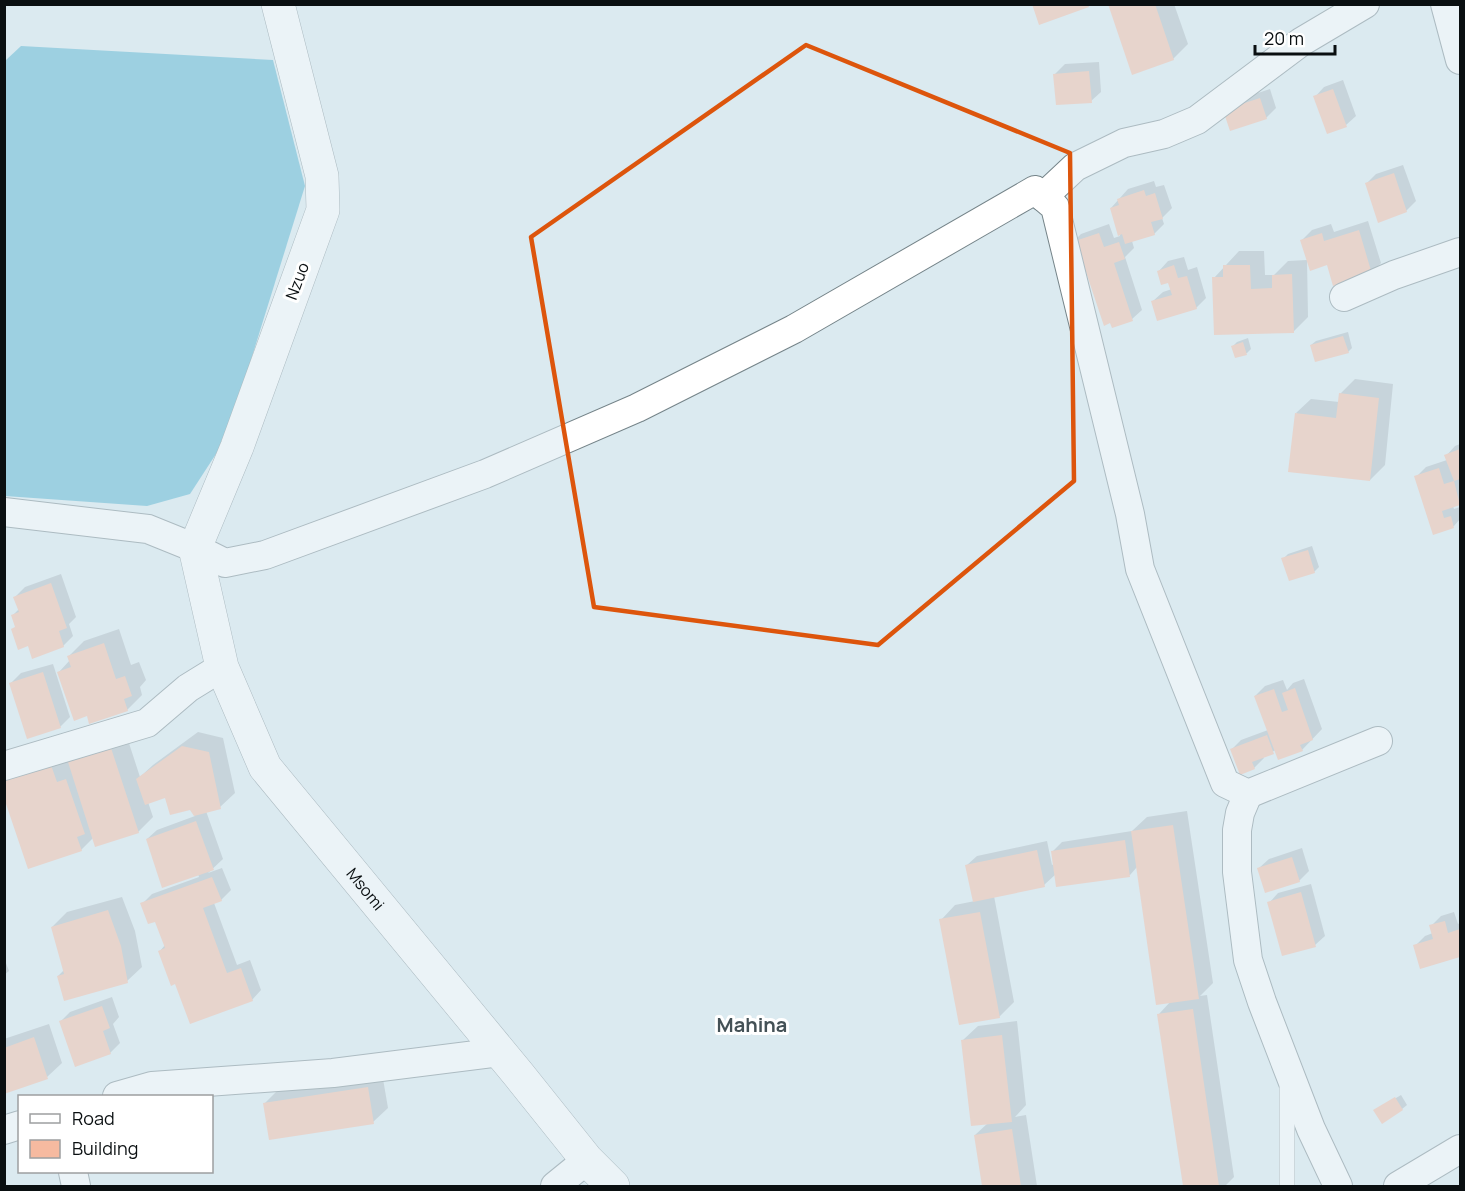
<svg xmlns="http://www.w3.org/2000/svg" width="1465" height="1191" viewBox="0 0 1465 1191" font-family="Manrope,sans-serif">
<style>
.forest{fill:#52b2ce}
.shadow{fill:#0003}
.building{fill:#f6baa0}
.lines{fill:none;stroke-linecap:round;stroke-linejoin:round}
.lane-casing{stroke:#758489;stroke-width:16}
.street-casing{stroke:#758489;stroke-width:30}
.secondary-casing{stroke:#758489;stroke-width:34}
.lane{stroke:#fff;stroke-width:15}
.street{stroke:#fff;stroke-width:28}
.secondary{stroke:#fff;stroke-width:33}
.marked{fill:none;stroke:#dd550c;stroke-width:4.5;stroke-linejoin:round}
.labels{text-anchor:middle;stroke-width:6;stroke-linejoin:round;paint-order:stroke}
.street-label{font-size:16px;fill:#0a0f11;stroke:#fff}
.quarter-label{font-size:20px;font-weight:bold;fill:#445156;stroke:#fff}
</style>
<rect width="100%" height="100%" fill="#dbeaf0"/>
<path class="forest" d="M21 46 273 60 305 186 227 437 190 494 147 506 5 496V61Z"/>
<g class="shadow">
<path d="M1110 4H1174L1188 44 1173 59Z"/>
<path d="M1099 62 1101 92 1091 101 1055 74 1065 64Z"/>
<path d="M1343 80 1356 116 1346 125 1315 97 1324 87Z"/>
<path d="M1270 89 1276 108 1266 118 1234 101Z"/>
<path d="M1403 165 1416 201 1406 211 1366 184 1376 174Z"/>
<path d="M1154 181 1156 187 1164 185 1172 208 1162 218 1164 224 1154 234 1132 241 1134 248 1125 257 1142 310 1132 319 1087 270 1071 244 1081 234 1109 224 1114 238 1120 236 1111 208 1128 189Z"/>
<path d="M1368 221 1381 263 1372 273 1328 263 1302 240 1312 230 1331 224 1334 232Z"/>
<path d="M1239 251H1264L1265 275H1274L1288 261 1307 260 1308 317 1293 332 1214 278Z"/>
<path d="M1184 257 1188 270 1197 267 1206 298 1196 308 1153 301 1163 292 1172 289 1169 281 1159 271 1168 261Z"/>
<path d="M1348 332 1352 348 1348 352 1311 345 1316 341Z"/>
<path d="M1248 338 1251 349 1247 353 1236 357 1233 346 1237 342Z"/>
<path d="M1355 379 1393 384 1385 465 1370 480 1296 413 1311 399 1339 402 1340 394Z"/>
<path d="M1460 444V503L1453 506 1454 509 1460 507V519L1454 526 1434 533 1416 477 1426 467 1447 460 1446 456 1455 446Z"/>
<path d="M1312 546 1319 567 1314 572 1283 559 1288 554Z"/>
<path d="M61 574 76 617 69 624 73 636 63 646 29 644 13 615 19 609 15 597 25 587Z"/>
<path d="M119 629 131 665 139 662 146 680 140 687 142 695 127 710 88 714 59 672 70 660 69 656 84 641Z"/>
<path d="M53 664 70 717 60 727 11 683 21 673Z"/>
<path d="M1304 679 1322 729 1302 750H1276L1263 756 1264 758 1254 768 1232 749 1241 740 1268 730 1255 696 1265 686 1283 680 1287 690 1293 683Z"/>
<path d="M198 732 223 738 235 793 220 807 206 811 223 859 208 873 222 868 231 890 221 900 214 903 237 965 250 960 261 990 252 1000 176 983 160 951 165 945 156 920 142 904 152 894 199 877 198 874 147 839 157 830 195 816 190 809 166 796 148 802 153 817 138 832 94 837 81 850 4 794V779L66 751 70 762 84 748 126 734 140 777 153 765Z"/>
<path d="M1187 811 1213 983 1200 996 1207 995 1234 1177 1225 1186H1184L1159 1014 1171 1001 1137 867 1130 875 1056 874 1044 885 994 896 1014 1002 999 1017 941 920 955 905 975 901 967 865 977 856 1047 841 1052 865 1054 864 1052 852 1062 842 1132 831 1147 817Z"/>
<path d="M1302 848 1309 871 1299 881 1259 868 1269 859Z"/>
<path d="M1311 884 1325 936 1315 945 1269 903 1278 893Z"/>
<path d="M122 897 135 931 142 967 127 981 58 976 64 970 52 927 67 912Z"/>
<path d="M1454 912 1458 924 1460 923V956L1421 967 1415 946 1425 936 1433 933 1431 926 1441 916Z"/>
<path d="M4 958 9 971 4 975Z"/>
<path d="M112 997 119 1017 113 1024 120 1043 110 1053 60 1022 70 1012Z"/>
<path d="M1017 1021 1026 1105 1015 1117 1026 1115 1037 1186H983L975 1135 988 1123 963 1040 978 1026Z"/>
<path d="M49 1024 62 1063 47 1077 4 1092V1039Z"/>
<path d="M382 1073 388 1108 373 1122 264 1104 279 1089Z"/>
<path d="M1401 1095 1407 1105 1402 1109H1378Z"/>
</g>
<g class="building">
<path d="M1032 4H1088L1089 7 1039 25Z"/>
<path d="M1108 4H1155L1174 60 1132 75Z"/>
<path d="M1089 71 1092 103 1056 105 1053 74Z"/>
<path d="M1333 89 1347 127 1327 134 1313 96Z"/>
<path d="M1260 98 1267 119 1230 131 1223 110Z"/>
<path d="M1394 173 1407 212 1378 223 1365 183Z"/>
<path d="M1144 190 1146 196 1155 193 1163 219 1151 222 1155 235 1125 244 1122 234 1118 236 1110 208 1119 205 1117 199Z"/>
<path d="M1359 230 1372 274 1333 286 1327 265 1310 271 1300 240 1322 233 1324 241Z"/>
<path d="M1099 233 1104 247 1119 242 1125 259 1114 263 1133 321 1112 328 1110 323 1104 326 1086 272 1079 274 1069 243Z"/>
<path d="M1174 265 1178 278 1187 276 1197 309 1157 321 1151 301 1172 295 1168 283 1161 285 1157 271Z"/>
<path d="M1223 265H1250L1251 289 1272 288V275L1292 274 1294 333 1214 335 1212 277H1223Z"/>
<path d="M1343 336 1349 353 1315 362 1310 345Z"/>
<path d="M1243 342 1247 355 1235 358 1231 346Z"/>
<path d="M1339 393 1379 398 1370 481 1288 472 1295 413 1336 418Z"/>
<path d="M1460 449V479L1454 481 1444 455Z"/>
<path d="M1439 468 1444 484 1454 481 1460 505 1442 511 1444 518 1451 516 1454 528 1433 535 1414 476Z"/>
<path d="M1308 550 1315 573 1289 581 1281 558Z"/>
<path d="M51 583 67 628 59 631 64 647 32 659 28 646 18 650 11 629 15 627 11 615 19 612 13 597Z"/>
<path d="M104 643 116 679 125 676 132 696 124 699 128 711 89 724 87 716 74 721 57 672 71 667 67 656Z"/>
<path d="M43 672 61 728 27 739 9 683Z"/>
<path d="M1295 688 1313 740 1300 745 1303 751 1278 760 1254 696 1274 689 1282 712 1288 710 1282 693Z"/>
<path d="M1267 735 1274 754 1252 762 1255 769 1240 775 1230 749Z"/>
<path d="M182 746 209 752 221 809 194 816 190 810 170 815 165 798 145 805 136 779Z"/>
<path d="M111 748 139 833 95 847 68 762Z"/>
<path d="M51 765 57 782 66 779 85 834 77 837 82 851 28 869 4 798V781Z"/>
<path d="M196 821 214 870 162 888 146 839Z"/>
<path d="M1173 825 1199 999 1156 1005 1131 831Z"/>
<path d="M1125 840 1130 877 1056 887 1051 851Z"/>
<path d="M1037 850 1045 887 973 902 965 865Z"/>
<path d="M1292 857 1300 882 1265 893 1257 868Z"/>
<path d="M212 877 222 901 203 908 227 973 241 968 253 1001 190 1024 175 984 171 986 158 951 165 948 155 922 148 924 140 903Z"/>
<path d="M1301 892 1316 947 1282 956 1267 902Z"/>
<path d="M108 910 121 946 128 983 64 1001 57 976 64 974 51 927Z"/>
<path d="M980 912 1000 1018 959 1025 939 919Z"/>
<path d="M1445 921 1448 933 1460 929V957L1420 969 1413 945 1433 939 1429 925Z"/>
<path d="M102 1006 110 1028 103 1031 111 1054 75 1067 59 1021Z"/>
<path d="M1193 1009 1219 1186H1183L1157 1014Z"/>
<path d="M1002 1035 1012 1122 971 1126 961 1040Z"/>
<path d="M34 1037 48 1079 4 1094V1048Z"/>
<path d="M368 1087 374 1124 269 1140 263 1103Z"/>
<path d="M1395 1097 1403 1110 1382 1124 1373 1110Z"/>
<path d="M1012 1129 1021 1186H982L974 1135Z"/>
</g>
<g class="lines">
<defs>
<path id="lane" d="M1287 1186V1088"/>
<g id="street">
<path d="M1445 4 1460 60"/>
<path d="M1043 197 1075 167 1124 143 1164 134 1197 120 1301 42 1365 4"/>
<path d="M1344 297 1394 275 1460 252"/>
<path d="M4 512 148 529 195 548 225 563 265 555 485 474 637 408 794 329 1035 190 1055 207 1130 514 1140 569 1225 783 1248 794 1378 741"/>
<path d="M4 766 147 723 188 688 222 667"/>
<path d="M1248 794 1240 813 1237 830V872L1248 960 1262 1002 1311 1129 1338 1186"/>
<path d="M117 1096 152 1086 333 1073 500 1052"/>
<path d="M4 1130 20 1125"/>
<path d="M73 1172 76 1186"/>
<path d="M555 1186 587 1160"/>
<path d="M1398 1186 1460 1149"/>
</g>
<g id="secondary">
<path id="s1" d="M278 4 322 176 323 210 237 447 195 548 222 667 265 767 519 1075 587 1160 613 1186"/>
</g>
</defs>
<use href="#lane" class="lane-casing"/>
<use href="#street" class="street-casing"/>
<use href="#secondary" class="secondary-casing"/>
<use href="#lane" class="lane"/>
<use href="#street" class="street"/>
<use href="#secondary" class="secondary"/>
</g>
<path d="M0 0H1465V1191H0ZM806 45 1070 153 1074 481 878 645 594 607 531 237Z" fill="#dbeaf0" fill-opacity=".55" fill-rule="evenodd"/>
<path class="marked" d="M806 45 1070 153 1074 481 878 645 594 607 531 237Z"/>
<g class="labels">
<g class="street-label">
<text transform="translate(297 281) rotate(-70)" y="6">Nzuo</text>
<text dy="6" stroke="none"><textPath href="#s1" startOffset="962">Msomi</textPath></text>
</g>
<g class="quarter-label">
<text x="752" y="1032">Mahina</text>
</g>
</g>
<rect width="1465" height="1191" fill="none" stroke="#0a0f11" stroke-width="12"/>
<rect x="18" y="1095" width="195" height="78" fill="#ffffff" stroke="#9d9fa0" stroke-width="1.5"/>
<rect x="30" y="1114" width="30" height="9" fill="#ffffff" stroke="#9d9fa0" stroke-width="1.5"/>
<text x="72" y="1125" font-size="18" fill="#0a0f11">Road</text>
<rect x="30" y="1140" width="30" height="18" fill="#f6baa0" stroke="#9d9fa0" stroke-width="1.5"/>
<text x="72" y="1155" font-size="18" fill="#0a0f11">Building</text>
<path d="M1255 45v9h80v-9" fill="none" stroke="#0a0f11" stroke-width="3"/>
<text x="1264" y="45" font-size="18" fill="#0a0f11" stroke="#ffffff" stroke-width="4.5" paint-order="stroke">20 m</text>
</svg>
